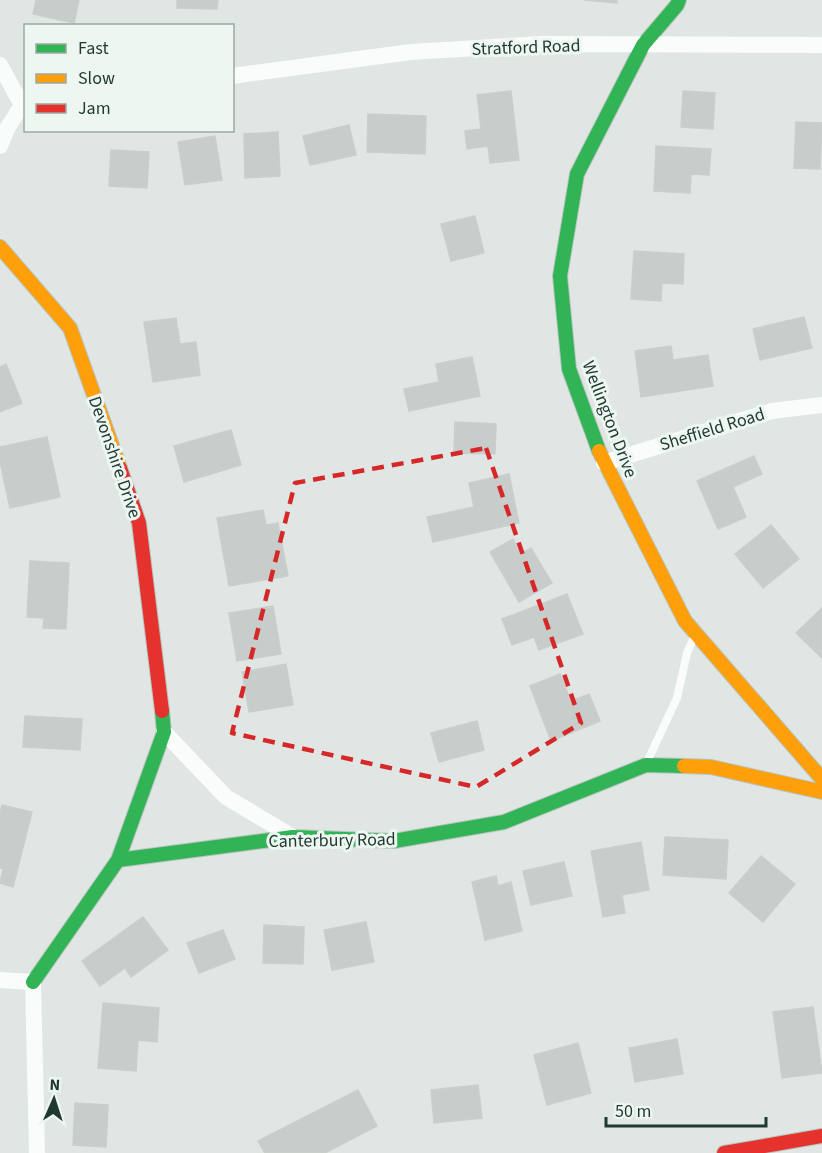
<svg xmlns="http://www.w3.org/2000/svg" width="822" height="1153" viewBox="0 0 822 1153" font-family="'Source Sans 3',sans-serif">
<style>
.building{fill:#c7cdca;stroke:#c9cfcc;stroke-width:1.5}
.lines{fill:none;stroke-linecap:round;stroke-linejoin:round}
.fast-casing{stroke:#b9c3be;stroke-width:16}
.slow-casing{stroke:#b9c3be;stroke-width:16}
.jam-casing{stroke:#b9c3be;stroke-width:16}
.lane{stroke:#fafbfb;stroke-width:8}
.street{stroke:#fafbfb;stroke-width:16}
.fast{stroke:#30b455;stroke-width:14}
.slow{stroke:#ff9f0a;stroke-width:14}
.jam{stroke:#e5322d;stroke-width:14}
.marked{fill:none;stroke:#d62828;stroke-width:4.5;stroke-dasharray:12 8;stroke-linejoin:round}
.labels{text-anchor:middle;stroke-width:6;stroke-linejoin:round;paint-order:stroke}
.street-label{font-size:18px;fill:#1f3830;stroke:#edf6f1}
</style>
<rect width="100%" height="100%" fill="#e0e6e3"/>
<g class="building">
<path d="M36 0H79L74 23 33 14Z"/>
<path d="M177 0H218L217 9 177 8Z"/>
<path d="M584 0H617V3Z"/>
<path d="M511 91 519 160 490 163 488 146 467 149 465 131 481 129 477 95Z"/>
<path d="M683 91 715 93 713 129 681 127Z"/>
<path d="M368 114 426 116 425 154 367 152Z"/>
<path d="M796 122 822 123 820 169 794 168Z"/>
<path d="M349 125 356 155 310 165 303 136Z"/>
<path d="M278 132 280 176 245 178 244 134Z"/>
<path d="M215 136 222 180 185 185 178 142Z"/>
<path d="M656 146 711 149 709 175 691 174 690 193 654 191Z"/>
<path d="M111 150 149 152 147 188 109 186Z"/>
<path d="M475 216 484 253 451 261 441 224Z"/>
<path d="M634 251 684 254 683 284 662 283 661 301 631 299Z"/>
<path d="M804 317 812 348 760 360 753 329Z"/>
<path d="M176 318 180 344 196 342 200 375 153 382 144 322Z"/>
<path d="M671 346 673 360 708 355 713 386 641 397 635 351Z"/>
<path d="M472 357 480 396 409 411 404 389 439 382 436 364Z"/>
<path d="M6 364 22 403 0 412V367Z"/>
<path d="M455 422 496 424 495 454 454 453Z"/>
<path d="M231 430 241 465 184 482 174 446Z"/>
<path d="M47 437 60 497 10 508 0 462V447Z"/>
<path d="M754 456 762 474 733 487 746 517 718 529 697 481Z"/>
<path d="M509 474 519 523 433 542 427 517 474 507 469 483Z"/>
<path d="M263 510 266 525 278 523 288 576 229 586 217 518Z"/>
<path d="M771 525 799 559 763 588 735 554Z"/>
<path d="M513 539 521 554 531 548 552 583 519 602 490 552Z"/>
<path d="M30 561 69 563 66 629 43 628 44 618 27 617Z"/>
<path d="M567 594 583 634 539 650 534 637 512 645 502 619Z"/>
<path d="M273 606 281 654 237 661 229 613Z"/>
<path d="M822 608V658L796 633Z"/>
<path d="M286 664 293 705 249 712 242 672Z"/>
<path d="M560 674 571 701 589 694 600 721 551 741 530 686Z"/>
<path d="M25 716 82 719 80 750 23 747Z"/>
<path d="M477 721 484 750 439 762 431 733Z"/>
<path d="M2 805 32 812 13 887 0 883 3 869 0 868V813Z"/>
<path d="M665 837 728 840 726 879 663 875Z"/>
<path d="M641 842 649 890 622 895 625 913 603 917 591 851Z"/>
<path d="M761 856 795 884 763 922 729 893Z"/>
<path d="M564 862 572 896 531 905 523 871Z"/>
<path d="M496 876 498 886 511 882 522 931 485 940 472 882Z"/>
<path d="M143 917 168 950 131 977 125 968 100 986 82 961Z"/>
<path d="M366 922 374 962 332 970 324 930Z"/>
<path d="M264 925 304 927 303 964 263 963Z"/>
<path d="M223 930 235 959 199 973 187 943Z"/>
<path d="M103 1003 159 1008 157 1042 138 1040 136 1071 98 1068Z"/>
<path d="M813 1007 822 1073 782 1078 773 1012Z"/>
<path d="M677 1039 683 1074 635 1082 629 1048Z"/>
<path d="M578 1043 591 1093 547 1105 534 1055Z"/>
<path d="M478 1085 482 1118 434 1123 431 1090Z"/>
<path d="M358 1090 377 1126 325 1153H265L258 1141Z"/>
<path d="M75 1103 108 1105 106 1147 73 1145Z"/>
</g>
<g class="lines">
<defs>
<g id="fast">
<path d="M599 451 569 369 560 276 577 174 643 45 677 5 679 0"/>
<path d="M118 860 293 837 394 841 504 822 646 765 684 766"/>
<path d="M33 982 118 860 164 732 162 711"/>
</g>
<g id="slow">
<path d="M0 247 70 328 120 468"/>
<path d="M599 451 685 621 822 779"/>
<path d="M684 766 711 767 822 792"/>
</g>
<g id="jam">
<path d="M120 468 139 523 162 711"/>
<path d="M724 1153 822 1136"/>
</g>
</defs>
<use href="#fast" class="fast-casing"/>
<use href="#slow" class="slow-casing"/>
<use href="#jam" class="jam-casing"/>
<path class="lane" d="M647 762 677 698 687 653 694 637"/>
<g class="street">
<path d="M0 65 22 105"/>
<path d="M232 76 411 52 541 44 822 45"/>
<path d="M0 146 8 127 22 105"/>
<path d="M604 463 772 411 822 405"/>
<path d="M164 732 226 797 293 837"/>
<path d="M0 980 33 982 37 1153"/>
</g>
<use href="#fast" class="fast"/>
<use href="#slow" class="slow"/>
<use href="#jam" class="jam"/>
</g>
<path class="marked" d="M486 448 581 723 476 787 232 733 295 483Z"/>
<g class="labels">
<g class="street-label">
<text transform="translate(526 47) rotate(-2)" y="6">Stratford Road</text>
<text transform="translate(610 419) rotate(69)" y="6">Wellington Drive</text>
<text transform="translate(712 429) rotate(-17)" y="6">Sheffield Road</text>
<text transform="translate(115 457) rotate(71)" y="6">Devonshire Drive</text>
<text transform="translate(332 840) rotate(-1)" y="6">Canterbury Road</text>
</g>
</g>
<rect x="24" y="24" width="210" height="108" fill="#edf6f1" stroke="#9baaa4" stroke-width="1.5"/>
<rect x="36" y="44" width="30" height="9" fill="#30b455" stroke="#9baaa4" stroke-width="1.5"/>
<text x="78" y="54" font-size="18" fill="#1f3830">Fast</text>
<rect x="36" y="74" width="30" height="9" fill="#ff9f0a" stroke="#9baaa4" stroke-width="1.5"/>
<text x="78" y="84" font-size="18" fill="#1f3830">Slow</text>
<rect x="36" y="104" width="30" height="9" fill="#e5322d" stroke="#9baaa4" stroke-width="1.5"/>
<text x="78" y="114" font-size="18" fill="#1f3830">Jam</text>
<g transform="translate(54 1099) rotate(3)" stroke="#edf6f1" stroke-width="4.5" paint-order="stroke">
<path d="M0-4.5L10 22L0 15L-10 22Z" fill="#1f3830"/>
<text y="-9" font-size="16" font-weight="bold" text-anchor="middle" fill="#1f3830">N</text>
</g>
<path d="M606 1117v9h160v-9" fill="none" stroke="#1f3830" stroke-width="3"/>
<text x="615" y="1117" font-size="18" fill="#1f3830" stroke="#edf6f1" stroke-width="4.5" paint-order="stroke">50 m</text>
</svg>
